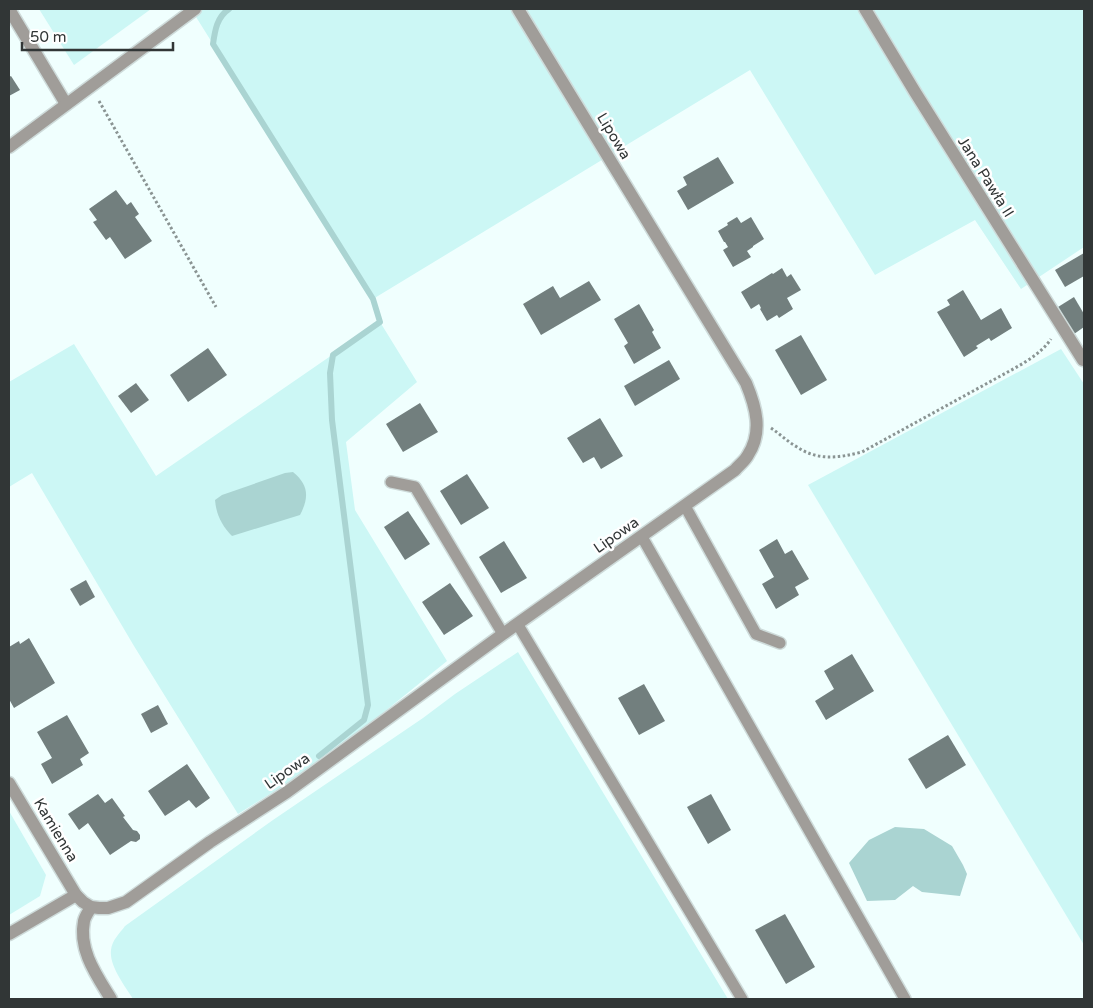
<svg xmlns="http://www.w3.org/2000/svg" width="1093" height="1008" viewBox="0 0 1093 1008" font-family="'Varela Round',sans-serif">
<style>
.green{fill:#ccf7f5}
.water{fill:#aad4d2}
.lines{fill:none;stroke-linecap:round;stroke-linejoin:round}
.stream{stroke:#aad4d2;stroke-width:6}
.building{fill:#727f7e}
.service-casing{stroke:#cedbda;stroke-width:14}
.minor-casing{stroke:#cedbda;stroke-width:15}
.tertiary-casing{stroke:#cedbda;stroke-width:15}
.path{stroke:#8a9493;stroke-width:3;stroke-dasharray:2.5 2.5;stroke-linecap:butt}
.service{stroke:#a09d99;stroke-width:11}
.minor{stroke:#a09d99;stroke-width:12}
.tertiary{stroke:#a09d99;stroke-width:12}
.labels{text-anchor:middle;stroke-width:5;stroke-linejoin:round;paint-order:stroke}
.street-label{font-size:15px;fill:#313636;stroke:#fff}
</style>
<rect width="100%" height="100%" fill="#f0fffe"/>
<g class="green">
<path d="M39 9H151L74 65Z"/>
<path d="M191 9H1084V247L1021 289 975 220 875 275 750 70 373 299Z"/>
<path d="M380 322 417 382 346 442 355 510 447 661 373 721 307 771 238 814 134 646 32 473 9 487V382L74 344 156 476Z"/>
<path d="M1061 349 1084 384V945L808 485Z"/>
<path d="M518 652 728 999H133C125 986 109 966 111 950 112 940 120 933 125 926L273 820 423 718 455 694Z"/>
<path d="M9 811 46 875 40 896 9 915Z"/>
</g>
<g class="water">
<path d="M293 472C309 485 309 498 300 515L232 536C222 526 216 514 215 500L222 495 285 473Z"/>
<path d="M895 827 924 829 952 846 963 865 967 874 960 896 922 892 913 886 895 900 867 901 849 863 869 840Z"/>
</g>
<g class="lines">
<path class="stream" d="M229 9C217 17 215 30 213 44L373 299 380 322 333 355 330 373 332 420 368 705 364 720 319 756"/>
</g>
<g class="building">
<path d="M11 76 20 90 9 96V77Z"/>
<path d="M718 157 734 183 688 210 677 191 687 185 683 177Z"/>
<path d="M116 190 127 205 131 202 139 214 135 217 152 241 125 259 110 237 106 240 93 222 97 220 89 209Z"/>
<path d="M737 217 741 223 751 217 764 239 753 246V247L747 251 751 257 733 267 723 250 728 247 725 242H724L718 231 728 225 727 223Z"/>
<path d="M1084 253V276L1065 287 1055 270Z"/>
<path d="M782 268 787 277 791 274 801 290 787 298 793 309 779 318 777 315 767 321 760 309 761 308 759 304 751 309 741 292 772 273 773 274Z"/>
<path d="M589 281 601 300 541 335 523 304 553 286 560 298Z"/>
<path d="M963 290 981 320 1001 308 1012 328 991 341 989 338 976 346 978 348 964 357 937 312 950 305 947 300Z"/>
<path d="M1074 297 1084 314V327L1074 334 1058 307Z"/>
<path d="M639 304 654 330 652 332 661 348 634 364 624 346 628 343 614 319Z"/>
<path d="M801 335 827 380 801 395 775 350Z"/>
<path d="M208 348 227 375 188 402 170 375Z"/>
<path d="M669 360 680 379 635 406 624 386Z"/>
<path d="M136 383 149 400 131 413 118 396Z"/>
<path d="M420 403 438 432 403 452 386 424Z"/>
<path d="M600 418 623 456 601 469 594 457 583 463 567 438Z"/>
<path d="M467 474 489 508 461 525 440 491Z"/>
<path d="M408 511 430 544 405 560 384 527Z"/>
<path d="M777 539 785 554 792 550 809 579 795 587 799 595 776 609 762 584 774 577 759 550Z"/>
<path d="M504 541 527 578 501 593 479 557Z"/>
<path d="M86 580 95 597 80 606 70 589Z"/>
<path d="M450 583 473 616 444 635 422 602Z"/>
<path d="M29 638 55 683 14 708 9 699V686L10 685 9 683V647L19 641 20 644Z"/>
<path d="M852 654 874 691 826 720 815 701 834 689 824 671Z"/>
<path d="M644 684 665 721 639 735 618 698Z"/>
<path d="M158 705 168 724 151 733 141 714Z"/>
<path d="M67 715 89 753 80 759 83 765 52 784 41 764 52 758 37 732Z"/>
<path d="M948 735 966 765 926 789 908 759Z"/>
<path d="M187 764 210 798 196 808 189 800 165 816 148 791Z"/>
<path d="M98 794 105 803 112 798 125 816 123 817 133 830 137 831 140 835V839L136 842 131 841 110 855 88 823 79 830 68 814Z"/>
<path d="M711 794 731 830 708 844 687 807Z"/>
<path d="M785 914 815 967 786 984 755 930Z"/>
</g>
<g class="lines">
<defs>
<g id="service">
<path d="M391 482 415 487 503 634"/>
<path d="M685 506 756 634 780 643"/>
<path d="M642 537 905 999"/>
<path d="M518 625 742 999"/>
</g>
<g id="minor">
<path d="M9 9 66 104"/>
<path d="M865 9 915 92 1083 360"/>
<path d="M9 783 76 895 83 902 91 907 99 908H108L126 902 210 842 287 792 503 634 735 470C739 465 745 461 748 455 763 432 756 407 746 383L518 9"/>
<path d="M91 907C89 911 85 916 84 921 78 950 97 976 111 999"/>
<path d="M9 934 76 895"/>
</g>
<path id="tertiary" d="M9 147 195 9"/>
</defs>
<use href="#service" class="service-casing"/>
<use href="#minor" class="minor-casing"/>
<use href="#tertiary" class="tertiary-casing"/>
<g class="path">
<path d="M99 101 216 307"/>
<path d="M771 428C780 434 788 442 797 447 818 461 838 458 862 452L1006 373C1022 364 1040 355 1051 339"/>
</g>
<use href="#service" class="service"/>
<use href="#minor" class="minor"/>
<use href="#tertiary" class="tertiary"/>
</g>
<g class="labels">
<g class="street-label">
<text transform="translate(614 136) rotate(59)" y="5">Lipowa</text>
<text transform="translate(986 177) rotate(58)" y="5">Jana Pawła II</text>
<text transform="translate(616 535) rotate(-35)" y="5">Lipowa</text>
<text transform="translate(287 771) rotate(-35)" y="5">Lipowa</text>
<text transform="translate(56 830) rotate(59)" y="5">Kamienna</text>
</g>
</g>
<rect width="1093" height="1008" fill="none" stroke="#313636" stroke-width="20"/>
<path d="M22 42v8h151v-8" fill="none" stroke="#313636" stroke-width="2.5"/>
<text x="30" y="42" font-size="15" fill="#313636" stroke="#ffffff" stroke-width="4" paint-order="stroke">50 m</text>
</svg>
